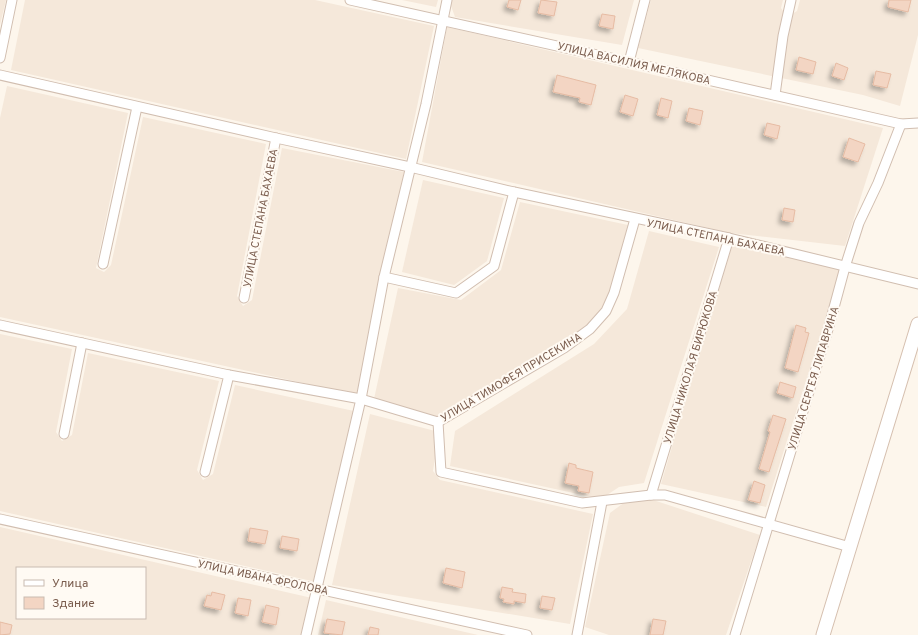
<svg xmlns="http://www.w3.org/2000/svg" width="918" height="635" viewBox="0 0 918 635" font-family="Overpass,sans-serif">
<style>
.residential{fill:#f5e8da;fill-rule:evenodd}
.building{fill:#f3d5c3;stroke:#e6bba3;filter:url(#shadow)}
.lines{fill:none;stroke-linecap:round;stroke-linejoin:round}
.street-casing{stroke:#d1beb0;stroke-width:11}
.secondary-casing{stroke:#d6c0b0;stroke-width:15}
.street{stroke:#fff;stroke-width:9}
.secondary{stroke:#fff;stroke-width:13}
.labels{text-anchor:middle;stroke-width:4;stroke-linejoin:round;paint-order:stroke}
.street-label{font-size:11px;fill:#7a5c4d;stroke:#fffaf3}
</style>
<defs>
<filter id="shadow"><feDropShadow dx="-3.5" dy="3.5" stdDeviation="2" flood-color="#0004"/></filter>
</defs>
<rect width="100%" height="100%" fill="#fdf6ec"/>
<g class="residential">
<path d="M0 0H6L0 25Z"/>
<path d="M25 0H315L434 26 406 159 11 70Z"/>
<path d="M402 0H438L436 7Z"/>
<path d="M451 0H634L622 45 455 17 450 3Z"/>
<path d="M651 0H783L781 8 787 17 797 11 800 0H918V35L900 106 863 95 638 48Z"/>
<path d="M447 27 883 128 845 246 730 233 422 162Z"/>
<path d="M7 86 128 113 96 268 104 272 111 265 143 117 266 144 237 296 243 306 252 300 282 148 404 172 358 395 0 317V118Z"/>
<path d="M423 180 504 198 487 261 454 285 402 272Z"/>
<path d="M520 202 628 225 609 297 597 316 580 332 438 417 374 399 398 288 461 300 501 270Z"/>
<path d="M649 231 719 247 644 483 619 487 601 499 450 466 455 431 594 344 627 309Z"/>
<path d="M732 244 841 270 766 507 661 484Z"/>
<path d="M0 334 72 349 56 432 62 441 72 435 88 353 219 381 197 470 203 480 213 474 235 385 354 411 316 582 0 511Z"/>
<path d="M370 414 439 432 433 471 440 480 593 514 570 624 332 585Z"/>
<path d="M650 499 760 535 726 635H609L585 627 610 513 625 502Z"/>
<path d="M0 527 312 598 305 635H0ZM17 568H145V618H17Z"/>
<path d="M326 600 478 635H318Z"/>
</g>
<g class="building">
<path d="M509 0H521L518 10 507 7Z"/>
<path d="M541 0 557 2 554 16 538 13Z"/>
<path d="M889 0H911L908 12 888 7Z"/>
<path d="M602 14 615 16 613 29 599 26Z"/>
<path d="M799 57 816 62 813 74 796 70Z"/>
<path d="M836 63 848 68 844 80 832 76Z"/>
<path d="M876 71 891 74 887 88 873 85Z"/>
<path d="M557 75 596 85 591 105 579 102 580 98 553 92Z"/>
<path d="M625 95 638 99 633 116 620 112Z"/>
<path d="M661 98 672 101 668 118 657 115Z"/>
<path d="M689 108 703 111 700 125 686 121Z"/>
<path d="M767 123 780 126 777 139 764 135Z"/>
<path d="M849 138 865 144 858 162 843 157Z"/>
<path d="M784 208 795 210 793 222 782 220Z"/>
<path d="M796 325 806 328 805 332 809 333 798 372 785 368Z"/>
<path d="M780 382 796 387 793 398 777 393Z"/>
<path d="M773 415 786 419 769 472 759 469 770 432 768 431Z"/>
<path d="M569 463 576 465V468L593 472 589 493 578 491 579 486 565 483Z"/>
<path d="M754 481 765 485 760 503 748 500Z"/>
<path d="M250 528 268 531 265 544 248 541Z"/>
<path d="M282 536 299 539 297 551 280 548Z"/>
<path d="M446 568 465 572 462 588 443 583Z"/>
<path d="M502 587 513 589 512 592 526 594 525 603 514 601V604L503 602 504 599 500 598Z"/>
<path d="M212 592 225 595 221 610 204 606 207 595 211 596Z"/>
<path d="M542 596 555 598 552 610 540 608Z"/>
<path d="M238 598 251 600 248 616 235 613Z"/>
<path d="M266 605 279 608 276 625 262 622Z"/>
<path d="M327 619 345 622 342 635 324 633Z"/>
<path d="M653 619 666 621 663 635H650Z"/>
<path d="M0 622 12 625 10 634 0 635Z"/>
<path d="M370 627 379 629 378 635H368Z"/>
</g>
<g class="lines">
<defs>
<g id="street">
<path d="M350 0 629 62 901 124 918 123"/>
<path d="M0 58 12 0"/>
<path d="M629 62 645 0"/>
<path d="M0 75 276 138 410 167 514 192 729 238 918 284"/>
<path d="M775 95 783 36 791 0"/>
<path d="M103 264 137 107"/>
<path d="M384 277 456 293 494 266 514 192"/>
<path d="M244 298 276 138"/>
<path d="M0 325 229 375 361 399 438 422 564 348 590 329 606 311 614 293 635 219"/>
<path d="M438 422 441 472 582 503 651 495H665L850 547"/>
<path d="M64 434 82 343"/>
<path d="M205 472 229 375"/>
<path d="M651 495 729 238"/>
<path d="M0 519 527 635"/>
<path d="M306 635 361 399 384 277 426 104 447 0"/>
<path d="M577 635 602 502"/>
<path d="M735 635 829 326 845 267 859 223 878 183 901 124"/>
</g>
<path id="secondary" d="M823 635 918 324"/>
</defs>
<use href="#street" class="street-casing"/>
<use href="#secondary" class="secondary-casing"/>
<use href="#street" class="street"/>
<use href="#secondary" class="secondary"/>
</g>
<g class="labels">
<g class="street-label">
<text transform="translate(634 63) rotate(13)" y="4">УЛИЦА ВАСИЛИЯ МЕЛЯКОВА</text>
<text transform="translate(260 218) rotate(-79)" y="4">УЛИЦА СТЕПАНА БАХАЕВА</text>
<text transform="translate(716 237) rotate(12)" y="4">УЛИЦА СТЕПАНА БАХАЕВА</text>
<text transform="translate(690 367) rotate(-73)" y="4">УЛИЦА НИКОЛАЯ БИРЮКОВА</text>
<text transform="translate(511 377) rotate(-31)" y="4">УЛИЦА ТИМОФЕЯ ПРИСЕКИНА</text>
<text transform="translate(813 378) rotate(-73)" y="4">УЛИЦА СЕРГЕЯ ЛИТАВРИНА</text>
<text transform="translate(263 577) rotate(12)" y="4">УЛИЦА ИВАНА ФРОЛОВА</text>
</g>
</g>
<rect x="16" y="567" width="130" height="52" fill="#fffaf3" stroke="#cabbb1"/>
<rect x="24" y="580" width="20" height="6" fill="#ffffff" stroke="#cabbb1"/>
<text x="52" y="587" font-size="12" fill="#7a5c4d">Улица</text>
<rect x="24" y="597" width="20" height="12" fill="#f3d5c3" stroke="#cabbb1"/>
<text x="52" y="607" font-size="12" fill="#7a5c4d">Здание</text>
</svg>
